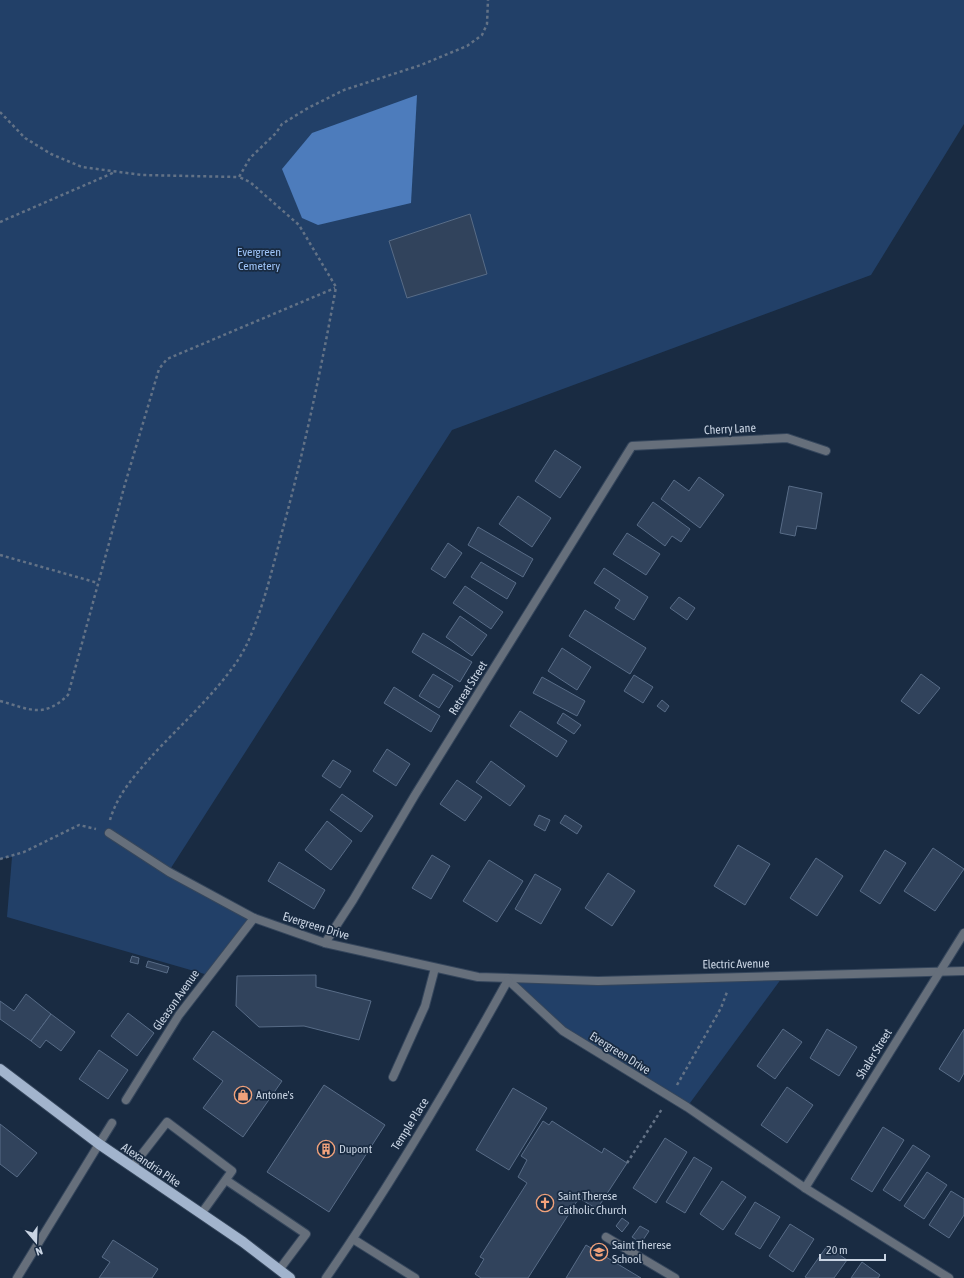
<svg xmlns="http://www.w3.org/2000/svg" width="964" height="1278" viewBox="0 0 964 1278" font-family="'Asap Condensed',sans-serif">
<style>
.green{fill:#224068}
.water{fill:#4d7cbc}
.building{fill:#31435c;stroke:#586c87}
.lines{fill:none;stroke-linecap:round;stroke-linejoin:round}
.service-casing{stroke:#35465c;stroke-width:10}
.minor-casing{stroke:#35465c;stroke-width:10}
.tertiary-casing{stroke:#35465c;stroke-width:10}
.primary-casing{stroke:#35465c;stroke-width:12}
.path{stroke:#637286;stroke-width:2.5;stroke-dasharray:3 3;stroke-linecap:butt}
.service{stroke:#666f7b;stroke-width:8}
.minor{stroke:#666f7b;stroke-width:8}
.tertiary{stroke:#666f7b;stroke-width:8}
.primary{stroke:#a2b4cd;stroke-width:10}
.labels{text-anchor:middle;stroke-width:3.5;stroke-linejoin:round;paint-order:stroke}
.park-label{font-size:12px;fill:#9fc5f9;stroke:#192b42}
.street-label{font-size:12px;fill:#c9d4e3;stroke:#192b42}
.poi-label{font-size:12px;fill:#c9d4e3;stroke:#192b42;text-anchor:start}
</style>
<rect width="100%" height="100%" fill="#192b42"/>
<g class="green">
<path d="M0 0H964V124L871 275 452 430 169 871 254 918 208 975 7 917 12 857 0 859Z"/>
<path d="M784 975 687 1107 563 1031 508 980Z"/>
</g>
<path class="water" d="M417 95 411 203 318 225 302 218 282 169 312 133Z"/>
<g class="building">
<path d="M470 214 487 274 407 298 389 241Z"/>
<path d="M555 450 581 467 560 498 535 481Z"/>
<path d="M699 477 724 495 700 528 661 499 674 480 689 491Z"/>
<path d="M789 486 822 493 816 529 797 526 795 536 780 533Z"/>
<path d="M518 496 551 518 532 547 499 524Z"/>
<path d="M653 502 690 529 681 542 672 536 665 546 637 525Z"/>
<path d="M478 527 533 559 523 577 468 545Z"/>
<path d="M627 533 660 554 646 575 613 554Z"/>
<path d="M448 543 462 553 445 578 431 569Z"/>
<path d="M481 562 516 583 507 599 471 577Z"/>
<path d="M604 568 648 597 634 620 615 608 620 600 594 583Z"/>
<path d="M465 586 503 612 491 629 453 603Z"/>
<path d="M679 597 695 608 687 620 670 608Z"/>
<path d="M585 610 646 648 630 674 569 636Z"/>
<path d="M460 616 487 635 472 656 446 637Z"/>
<path d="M423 633 472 662 460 682 412 652Z"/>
<path d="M562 648 591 667 577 690 548 671Z"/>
<path d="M433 674 453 686 439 708 419 696Z"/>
<path d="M921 674 940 688 919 714 901 701Z"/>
<path d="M634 675 653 687 643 703 624 691Z"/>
<path d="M542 677 585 701 577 716 533 693Z"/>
<path d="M394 687 440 716 431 732 384 703Z"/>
<path d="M662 700 669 706 665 712 657 706Z"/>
<path d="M520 711 567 741 557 757 510 726Z"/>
<path d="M563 713 581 725 574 734 557 723Z"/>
<path d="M387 749 410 764 396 786 373 771Z"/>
<path d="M333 760 351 771 340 788 322 776Z"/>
<path d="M491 761 525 786 510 806 476 782Z"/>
<path d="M457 780 482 797 465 821 440 804Z"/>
<path d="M342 794 373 816 361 832 330 810Z"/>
<path d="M539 815 550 820 545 831 534 825Z"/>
<path d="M565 815 582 826 577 834 560 823Z"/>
<path d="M327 821 352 841 331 870 305 850Z"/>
<path d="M738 845 770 864 745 905 714 886Z"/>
<path d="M933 848 964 869 935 911 904 891Z"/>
<path d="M885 850 906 863 880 904 860 891Z"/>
<path d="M432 855 450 866 431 899 412 888Z"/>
<path d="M816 858 843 876 817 916 790 898Z"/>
<path d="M489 860 523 881 497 922 463 901Z"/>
<path d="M279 862 325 890 314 909 268 881Z"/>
<path d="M608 873 635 891 612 926 585 908Z"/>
<path d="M535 874 561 889 541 924 515 909Z"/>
<path d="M132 956 139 958 138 964 130 962Z"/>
<path d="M148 961 169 967 167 973 146 967Z"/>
<path d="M316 975V987L371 1001 359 1040 304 1026 259 1027 236 1006 237 976Z"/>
<path d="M26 994 51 1014 31 1041 0 1019V1001L14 1011Z"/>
<path d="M128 1013 154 1033 137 1056 111 1036Z"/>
<path d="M51 1014 75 1032 61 1051 46 1040 40 1048 31 1041Z"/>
<path d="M783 1029 802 1042 775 1079 757 1066Z"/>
<path d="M827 1029 857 1047 839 1076 810 1058Z"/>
<path d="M964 1029V1073L959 1082 939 1069Z"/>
<path d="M213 1031 282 1081 243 1137 203 1108 223 1081 193 1059Z"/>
<path d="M99 1050 128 1070 108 1099 79 1079Z"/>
<path d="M324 1085 385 1125 329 1212 267 1172Z"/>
<path d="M787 1087 813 1105 787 1143 761 1125Z"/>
<path d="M513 1088 547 1108 509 1170 476 1150Z"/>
<path d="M543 1121 549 1125 552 1121 602 1153 604 1148 627 1163 597 1209 579 1198 528 1278H481L475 1274 484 1259 480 1257 527 1183 518 1177 527 1160 521 1156Z"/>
<path d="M0 1124 37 1153 17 1177 0 1164Z"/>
<path d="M883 1127 904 1140 872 1192 851 1179Z"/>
<path d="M665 1138 687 1152 656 1203 633 1188Z"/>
<path d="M913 1145 930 1156 900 1201 883 1190Z"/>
<path d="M694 1157 712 1168 685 1213 666 1202Z"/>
<path d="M927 1172 947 1185 924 1219 904 1206Z"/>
<path d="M722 1181 746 1197 723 1230 700 1214Z"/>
<path d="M951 1191 964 1199V1215L949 1238 929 1225Z"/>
<path d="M755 1202 780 1217 760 1249 735 1234Z"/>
<path d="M622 1218 629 1223 622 1232 616 1226Z"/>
<path d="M790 1224 814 1239 793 1272 769 1256Z"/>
<path d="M640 1226 649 1231 641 1243 632 1237Z"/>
<path d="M113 1240 158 1269 152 1278H99L110 1262 102 1257Z"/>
<path d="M586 1245 641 1278H566Z"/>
<path d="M827 1246 847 1260 834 1278H807L805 1277Z"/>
<path d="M862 1262 880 1275 878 1278H851Z"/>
</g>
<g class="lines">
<defs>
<g id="service">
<path d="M393 1077 425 1006 435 968"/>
<path d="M132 1167 167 1122 232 1171 201 1214"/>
<path d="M226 1180 306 1234 279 1270"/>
<path d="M606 1237 675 1278"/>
<path d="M353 1239 415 1278"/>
</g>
<g id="minor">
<path d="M109 833 169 872 254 918 325 943 478 977 598 981 964 971"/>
<path d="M325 943 353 900 415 795 632 446 787 438 826 451"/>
<path d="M508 980 563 1031 687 1107 805 1188 949 1278"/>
<path d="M126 1100 179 1015 254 918"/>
<path d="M99 1144 112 1123"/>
<path d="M805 1188 964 933"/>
<path d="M326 1278C392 1183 452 1081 508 980"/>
</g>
<path id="tertiary" d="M17 1278 99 1144"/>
<path id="primary" d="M0 1069 99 1144 243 1242 290 1278"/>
</defs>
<use href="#service" class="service-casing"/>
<use href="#minor" class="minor-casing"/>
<use href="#tertiary" class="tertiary-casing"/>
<use href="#primary" class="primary-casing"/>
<g class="path">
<path d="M0 112 25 138 51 154 82 167 142 175 239 177 250 158 276 133 282 124 308 108 344 90 421 65 467 46 482 35 487 24 488 0"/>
<path d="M0 222 115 172"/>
<path d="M0 555 98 583"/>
<path d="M0 701C30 709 43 719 68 695L125 484 159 369 167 359 335 288"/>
<path d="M110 820C117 795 135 775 151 757 180 725 229 682 247 644 263 609 272 570 282 532 304 451 321 370 336 287L299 225 250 182 239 177"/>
<path d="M0 859 24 852 79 825 96 829"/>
<path d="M677 1085 721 1008 727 992"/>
<path d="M627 1163 662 1109"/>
</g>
<use href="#service" class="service"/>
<use href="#minor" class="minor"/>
<use href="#tertiary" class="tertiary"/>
<use href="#primary" class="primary"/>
</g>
<defs>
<symbol id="shop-ring" viewBox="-11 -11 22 22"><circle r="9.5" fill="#192b42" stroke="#f1a27b" stroke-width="1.5"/><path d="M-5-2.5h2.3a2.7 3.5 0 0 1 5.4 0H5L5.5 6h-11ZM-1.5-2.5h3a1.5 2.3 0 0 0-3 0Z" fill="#f1a27b"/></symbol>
<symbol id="building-ring" viewBox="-11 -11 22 22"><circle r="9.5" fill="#192b42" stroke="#f1a27b" stroke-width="1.5"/><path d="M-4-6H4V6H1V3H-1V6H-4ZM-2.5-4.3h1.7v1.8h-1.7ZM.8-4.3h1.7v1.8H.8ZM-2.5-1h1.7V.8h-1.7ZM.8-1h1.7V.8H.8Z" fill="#f1a27b"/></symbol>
<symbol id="church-ring" viewBox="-11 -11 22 22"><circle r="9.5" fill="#192b42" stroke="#f1a27b" stroke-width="1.5"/><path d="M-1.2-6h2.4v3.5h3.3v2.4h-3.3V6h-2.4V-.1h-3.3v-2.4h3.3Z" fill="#f1a27b"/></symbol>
<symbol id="school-ring" viewBox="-11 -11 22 22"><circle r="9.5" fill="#192b42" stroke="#f1a27b" stroke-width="1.5"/><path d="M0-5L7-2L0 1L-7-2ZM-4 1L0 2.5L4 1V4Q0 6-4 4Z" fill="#f1a27b"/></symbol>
</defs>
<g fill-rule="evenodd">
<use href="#shop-ring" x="233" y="1085" width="20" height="20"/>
<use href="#building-ring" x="316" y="1139" width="20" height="20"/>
<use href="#church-ring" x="535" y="1193" width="20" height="20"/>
<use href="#school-ring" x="589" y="1242" width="20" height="20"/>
</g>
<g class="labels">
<g class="park-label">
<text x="259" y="256">Evergreen<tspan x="259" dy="14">Cemetery</tspan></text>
</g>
<g class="street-label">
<text transform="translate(730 429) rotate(-3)" y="4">Cherry Lane</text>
<text transform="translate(468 688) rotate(-58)" y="4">Retreat Street</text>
<text transform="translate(316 926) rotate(17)" y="4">Evergreen Drive</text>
<text transform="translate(736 964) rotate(-1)" y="4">Electric Avenue</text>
<text transform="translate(176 1000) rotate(-55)" y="4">Gleason Avenue</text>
<text transform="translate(620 1053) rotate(32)" y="4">Evergreen Drive</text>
<text transform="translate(874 1054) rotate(-58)" y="4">Shaler Street</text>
<text transform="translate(410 1124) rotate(-58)" y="4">Temple Place</text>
<text transform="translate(151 1165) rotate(34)" y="4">Alexandria Pike</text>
</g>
<g class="poi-label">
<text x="256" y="1099">Antone's</text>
<text x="339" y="1153">Dupont</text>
<text x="558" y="1200">Saint Therese<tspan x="558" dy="14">Catholic Church</tspan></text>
<text x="612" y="1249">Saint Therese<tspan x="612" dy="14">School</tspan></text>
</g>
</g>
<g transform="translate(36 1242) rotate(161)" stroke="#192b42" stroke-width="3" paint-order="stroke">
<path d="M0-3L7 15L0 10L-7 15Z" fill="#c9d4e3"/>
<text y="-6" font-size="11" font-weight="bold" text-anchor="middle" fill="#c9d4e3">N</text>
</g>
<path d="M820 1254v6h65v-6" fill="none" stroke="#c9d4e3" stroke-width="2"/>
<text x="826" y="1254" font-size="12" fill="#c9d4e3" stroke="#192b42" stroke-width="3" paint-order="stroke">20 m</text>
</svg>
